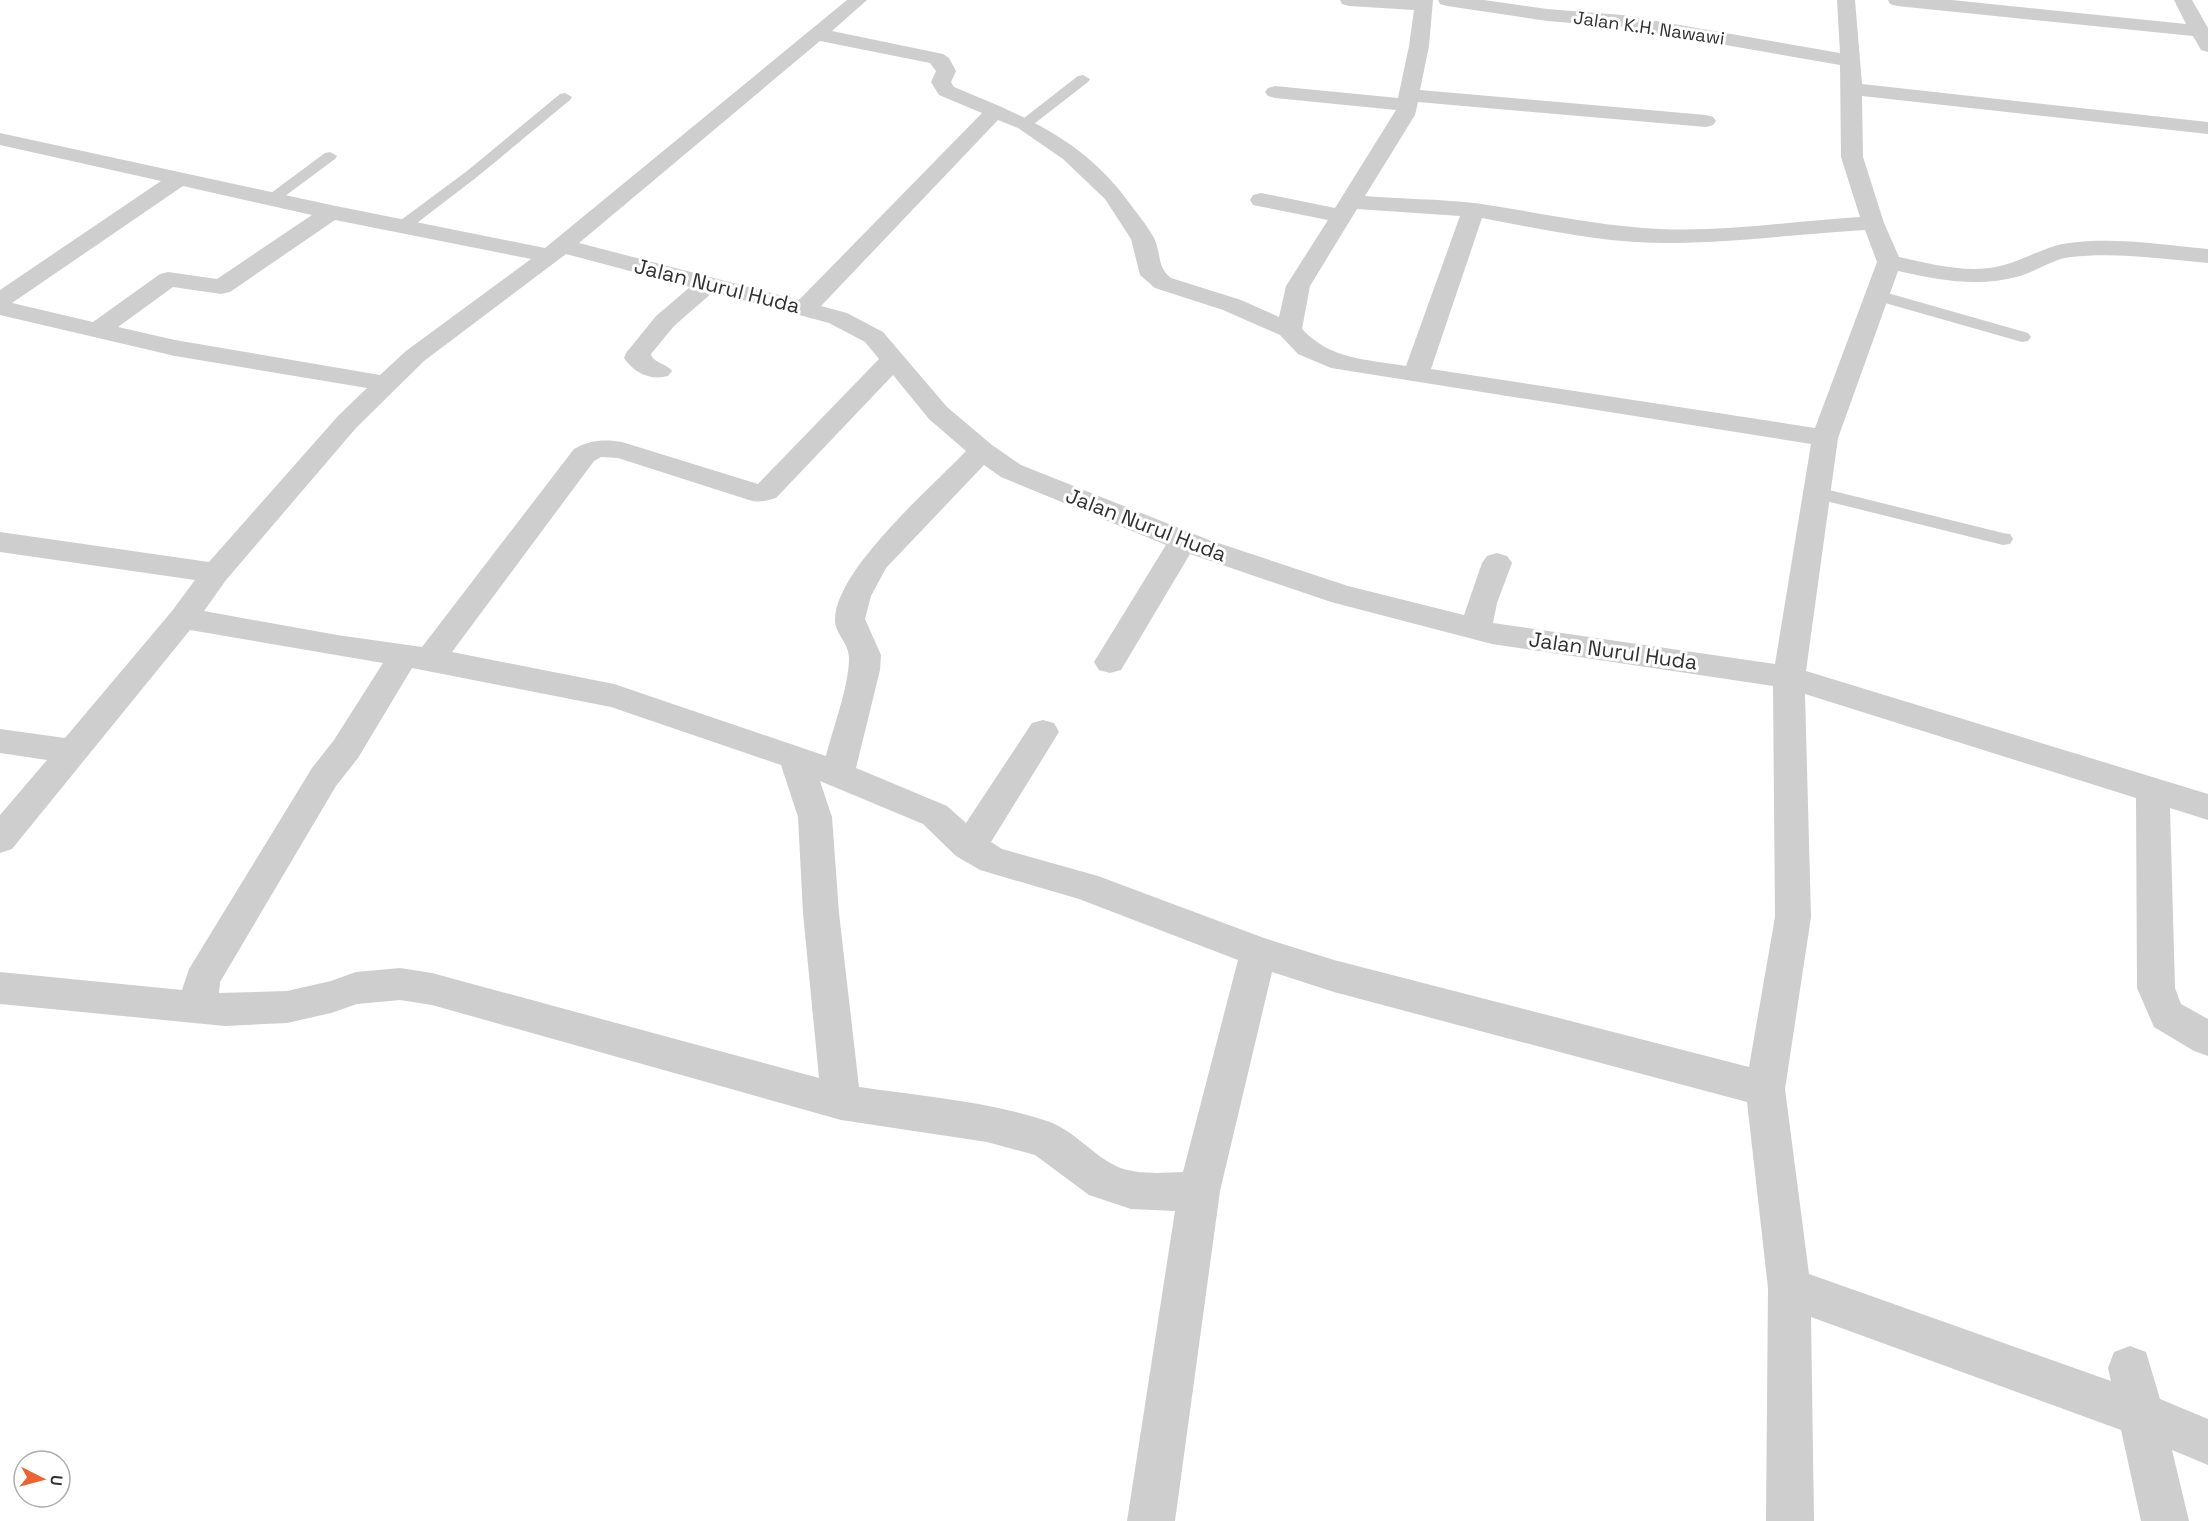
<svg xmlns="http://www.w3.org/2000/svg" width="2208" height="1521" viewBox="0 0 2208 1521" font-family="'Space Grotesk',sans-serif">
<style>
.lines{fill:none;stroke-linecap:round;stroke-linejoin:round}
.lane{fill:#cecece;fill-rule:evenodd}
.street{fill:#cecece;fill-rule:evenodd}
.labels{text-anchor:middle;stroke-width:6;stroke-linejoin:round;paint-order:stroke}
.far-street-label{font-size:18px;fill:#313131;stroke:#fff}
.street-label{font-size:21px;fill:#313131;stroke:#fff}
</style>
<rect width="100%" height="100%" fill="#fff"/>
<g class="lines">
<g class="lane">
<path d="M1083 75 1090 79 1088 82 1030 127H1020L1018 124 1020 121 1078 76Z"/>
<path d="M565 93 572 97 570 100 477 177 409 229H397L395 226 397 223 467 171 560 94Z"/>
<path d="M330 152 337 156 335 159 277 202H267L264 199 267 196 325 153Z"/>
<path d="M1877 290 2028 333 2031 337 2028 341 2022 342 1871 299 1869 295Z"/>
<path d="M1817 487 2003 533 2010 534 2013 539 2010 544 2003 545 1810 497 1807 493 1810 489Z"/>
</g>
<g class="street">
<path d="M847 0H867L832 31 943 54 949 58 956 71 951 82 954 87C1026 117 1086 140 1133 208 1140 217 1148 227 1154 238 1161 252 1157 268 1171 278L1241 300 1279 317 1286 286 1328 220 1253 205 1250 200 1253 195 1261 193 1335 208 1396 110 1275 98 1268 96 1265 92 1268 88 1275 86 1398 98 1409 46 1414 10 1349 6 1342 4 1340 0H1433L1429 46 1420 90 1706 115 1713 117 1716 121 1713 125 1706 127 1418 102 1415 115 1365 196C1401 199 1439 199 1475 203 1536 212 1597 226 1660 229 1726 232 1793 221 1860 217L1841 157 1840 65 1622 27 1547 21 1447 6 1440 4 1438 0H1484L1547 9 1622 15 1840 53 1837 0H1855L1862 84 2208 122V134L1862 96 1863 157 1884 223 1899 257C1932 264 1970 275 2004 265 2026 259 2046 246 2069 243 2115 237 2163 245 2208 249V263C2163 259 2116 252 2071 257 2053 259 2037 271 2020 276 1978 288 1939 280 1898 271L1838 438 1806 671 2208 794V820L2170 808 2175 988 2181 1004 2208 1019V1056L2194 1051 2154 1027 2137 988 2136 798 1805 694 1811 917 1785 1089 1809 1274 2111 1381 2108 1368 2114 1352 2130 1346 2146 1352 2160 1399 2208 1419V1465L2172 1450 2189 1521H2141L2121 1430 1811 1317 1814 1521H1766L1768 1288 1747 1102 1334 992 1272 972 1220 1191 1175 1521H1127L1175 1211 1131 1209 1089 1195 1035 1155 987 1142 841 1120 432 1005 400 1000 357 1004 331 1013 287 1023 225 1026 0 1004V972L182 990 189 969 312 768 334 740 383 663 190 630 12 849 0 853V815L47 760 0 753V729L65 738 172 611 195 580 0 552V532L209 562 338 416 367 388 175 356 0 315V290L161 181 0 145V133L331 205 545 248ZM820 41 930 63 936 71 931 82 939 95 982 113 799 300 579 243ZM998 120 1018 128 1063 159 1105 199 1131 239 1140 275 1155 288 1223 310 1280 335 1298 354 1331 368 1811 444 1775 664 1493 623 1497 603 1512 563 1507 556 1497 553 1487 556 1482 563 1464 615 1348 586 1209 540 1021 465 992 445 947 407 883 332 847 313 821 306ZM183 186 312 215 217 279 168 272 160 274 93 322 12 303ZM1357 209 1460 216 1406 366C1366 359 1331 360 1302 329L1310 286ZM1482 218C1541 229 1603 243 1663 243 1731 243 1797 234 1865 230L1877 262 1815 428 1431 369ZM335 220 531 259 406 351 380 375 175 340 118 327 173 287 221 294 230 292ZM566 254 690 287 656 316 626 353 624 358C634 373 651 381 668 376L672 371C666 363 653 363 651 354L674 326 713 292 829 323 865 342 879 359 758 484 622 442C605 439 589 440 574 449L422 647 337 635 204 611 226 580 356 428 424 361ZM893 375 929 419 966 451C932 487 835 570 835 620 835 634 849 643 849 658 849 686 833 728 826 756L614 684 452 652 594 461 601 457 618 458 749 500C759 503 766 501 776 498ZM984 465 1001 477 1166 545 1094 662 1099 670 1110 673 1121 670 1190 554 1331 602 1492 644 1773 686 1775 917 1749 1067 1334 960 1264 938 1098 876 1002 849 991 842 1059 732 1054 723 1043 720 1032 723 966 823 947 806 856 768 880 670 881 655 865 619 871 596 886 568ZM412 668 611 707 781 765 798 817 803 913 819 1078 432 973 400 968 356 972 331 981 287 991 219 993 220 982 336 786 358 758ZM820 781 923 824 956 856 980 870 1079 899 1238 960 1183 1172C1162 1173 1135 1175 1116 1166 1091 1154 1074 1130 1047 1121 987 1101 921 1096 859 1087L839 913 832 817Z"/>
<path d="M1888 0H1952L2186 24 2174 0H2192L2208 28V52L2201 50 2193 36 1897 6 1890 4Z"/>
</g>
</g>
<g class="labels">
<g class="far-street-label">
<text transform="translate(1649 28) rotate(8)" y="6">Jalan K.H. Nawawi</text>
</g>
<g class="street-label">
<text transform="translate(717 286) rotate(14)" y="7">Jalan Nurul Huda</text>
<text transform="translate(1146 525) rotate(21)" y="7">Jalan Nurul Huda</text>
<text transform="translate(1613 651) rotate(8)" y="7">Jalan Nurul Huda</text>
</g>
</g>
<g transform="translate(42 1479) rotate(96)"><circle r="28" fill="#ffffff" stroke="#adadad" stroke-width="1.5"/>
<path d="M0-4.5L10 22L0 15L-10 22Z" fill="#ea6331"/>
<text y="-9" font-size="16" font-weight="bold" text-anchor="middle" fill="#313131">U</text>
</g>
</svg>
